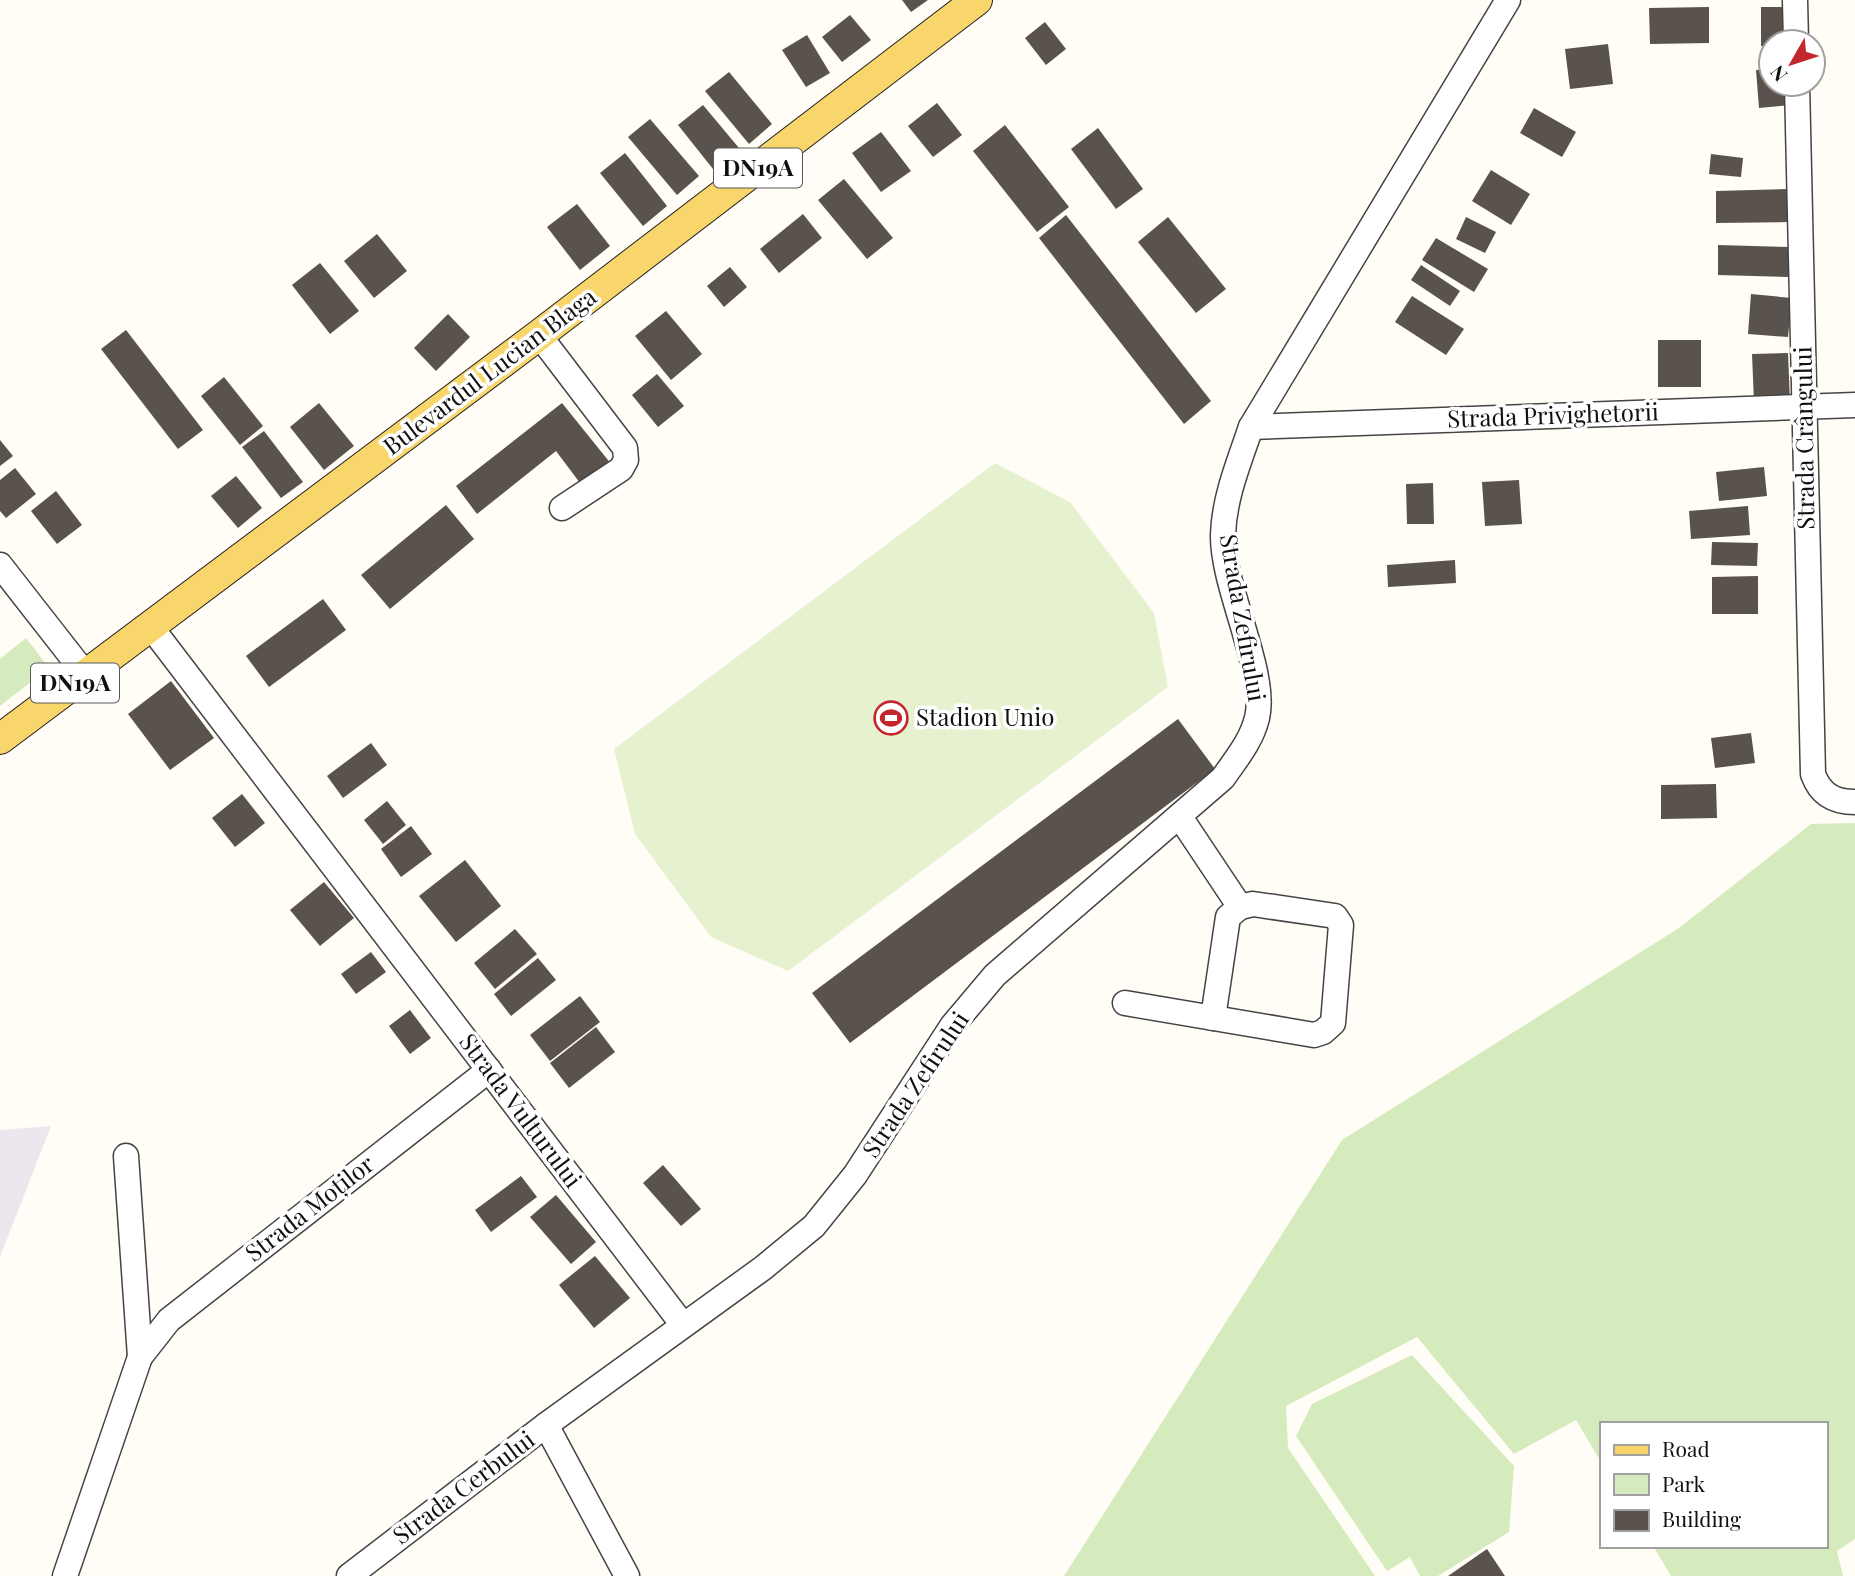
<svg xmlns="http://www.w3.org/2000/svg" width="1855" height="1576" viewBox="0 0 1855 1576" font-family="'Playfair Display',serif">
<style>
.industrial{fill:#eee6ef}
.green{fill:#d5ebbd}
.pitch{fill:#e6f2cf}
.building{fill:#5a524d}
.lines{fill:none;stroke-linecap:round;stroke-linejoin:round}
.minor-casing{stroke:#444;stroke-width:27}
.major-casing{stroke:#222;stroke-width:32}
.minor{stroke:#fff;stroke-width:24}
.major{stroke:#f9d66b;stroke-width:30}
.labels{text-anchor:middle;stroke-width:7;stroke-linejoin:round;paint-order:stroke}
.shield{fill:#fff;stroke:#585858;stroke-width:2}
.shield-label{font-size:23px;font-weight:bold;fill:#111}
.street-label{font-size:24px;fill:#111;stroke:#fff}
.poi-label{font-size:24px;fill:#111;stroke:#fff;text-anchor:start}
</style>
<rect width="100%" height="100%" fill="#fffdf5"/>
<path class="industrial" d="M51 1126 0 1257V1130Z"/>
<g class="green">
<path d="M26 638 49 668 0 706V659Z"/>
<path d="M1855 823V1539L1837 1551 1843 1576H1671L1653 1546H1825V1424H1601V1462L1576 1420 1514 1454 1417 1337 1286 1406 1288 1448 1375 1576H1064L1342 1140 1679 928 1811 824Z"/>
<path d="M1412 1355 1514 1466 1509 1532 1438 1576H1420L1410 1557 1387 1571 1296 1436 1312 1404Z"/>
</g>
<path class="pitch" d="M995 463 1070 502 1154 613 1168 687 788 971 711 937 635 834 614 749Z"/>
<g class="building">
<path d="M902 0H928L911 12Z"/>
<path d="M1709 7V43L1650 44 1649 8Z"/>
<path d="M1761 7H1787V42H1771V46H1761Z"/>
<path d="M850 15 871 40 842 62 822 37Z"/>
<path d="M1045 22 1066 49 1046 65 1025 38Z"/>
<path d="M807 35 830 73 806 87 782 50Z"/>
<path d="M1608 44 1613 84 1570 89 1565 49Z"/>
<path d="M1771 69V84H1788L1790 105 1759 108 1756 70Z"/>
<path d="M729 72 772 124 749 144 705 91Z"/>
<path d="M937 103 962 135 933 157 908 126Z"/>
<path d="M703 105 739 148 713 169 678 125Z"/>
<path d="M1534 108 1576 132 1562 157 1520 133Z"/>
<path d="M650 119 699 176 677 195 628 137Z"/>
<path d="M1005 125 1069 207 1037 232 973 151Z"/>
<path d="M1098 128 1143 189 1116 209 1071 149Z"/>
<path d="M881 132 911 171 881 192 852 153Z"/>
<path d="M625 153 667 206 643 226 600 173Z"/>
<path d="M1711 154 1743 158 1741 177 1709 174Z"/>
<path d="M1491 170 1530 194 1511 225 1472 201Z"/>
<path d="M844 179 893 238 867 259 818 200Z"/>
<path d="M1789 189 1790 222 1716 223V191Z"/>
<path d="M577 204 610 246 580 270 547 227Z"/>
<path d="M803 214 822 238 779 273 760 249Z"/>
<path d="M1066 215 1211 401 1184 424 1039 238Z"/>
<path d="M1168 217 1226 289 1196 313 1138 242Z"/>
<path d="M1466 217 1496 232 1485 253 1456 239Z"/>
<path d="M377 234 407 271 374 298 344 261Z"/>
<path d="M1436 238 1488 269 1474 292 1422 260Z"/>
<path d="M1718 245 1790 247 1789 277 1718 275Z"/>
<path d="M320 263 359 311 330 334 292 285Z"/>
<path d="M1421 265 1460 291 1450 306 1411 280Z"/>
<path d="M730 267 747 287 724 307 707 286Z"/>
<path d="M1751 294 1792 298 1788 337 1748 334Z"/>
<path d="M1412 296 1464 329 1446 355 1395 322Z"/>
<path d="M666 311 702 354 671 380 635 336Z"/>
<path d="M448 314 470 337 436 371 414 348Z"/>
<path d="M126 330 203 430 178 449 101 349Z"/>
<rect x="1658" y="340" width="43" height="47"/>
<path d="M1788 353 1790 401 1754 402 1752 354Z"/>
<path d="M657 374 684 406 658 427 632 395Z"/>
<path d="M224 377 263 426 240 445 201 396Z"/>
<path d="M319 403 354 446 324 470 290 427Z"/>
<path d="M562 403 616 470 589 495 556 451 477 514 456 486Z"/>
<path d="M264 431 303 482 281 498 242 447Z"/>
<path d="M0 440 13 456 0 466Z"/>
<path d="M1764 467 1767 496 1719 501 1716 472Z"/>
<path d="M15 468 36 494 6 518 0 511V480Z"/>
<path d="M236 476 262 508 238 528 211 496Z"/>
<path d="M1519 480 1522 524 1485 526 1482 482Z"/>
<path d="M1433 483 1434 524H1407L1406 484Z"/>
<path d="M56 491 82 525 57 544 31 511Z"/>
<path d="M446 505 474 539 390 609 361 575Z"/>
<path d="M1748 506 1750 535 1691 539 1689 511Z"/>
<path d="M1712 542 1758 543 1757 566 1711 565Z"/>
<path d="M1455 560 1456 583 1388 587 1387 565Z"/>
<path d="M1758 576V614H1712V577Z"/>
<path d="M323 599 346 630 269 687 246 656Z"/>
<path d="M171 681 214 738 170 770 128 714Z"/>
<path d="M1178 719 1215 769 850 1043 812 993Z"/>
<path d="M1751 733 1755 763 1715 768 1711 738Z"/>
<path d="M371 743 387 765 343 798 327 776Z"/>
<path d="M1716 784 1717 818 1661 819V785Z"/>
<path d="M242 794 265 823 235 847 212 818Z"/>
<path d="M387 801 406 825 383 844 364 820Z"/>
<path d="M411 826 432 854 401 877 381 849Z"/>
<path d="M465 860 501 906 456 942 419 896Z"/>
<path d="M324 882 354 918 320 946 290 910Z"/>
<path d="M515 929 537 954 495 989 474 963Z"/>
<path d="M371 952 386 972 356 994 341 974Z"/>
<path d="M538 958 556 980 511 1016 494 994Z"/>
<path d="M580 996 600 1022 550 1061 530 1035Z"/>
<path d="M410 1010 431 1038 410 1054 389 1026Z"/>
<path d="M596 1027 615 1052 569 1088 550 1063Z"/>
<path d="M663 1165 701 1209 681 1226 643 1183Z"/>
<path d="M521 1176 537 1197 491 1232 475 1210Z"/>
<path d="M556 1195 596 1242 571 1264 530 1217Z"/>
<path d="M595 1256 630 1298 594 1328 559 1285Z"/>
<path d="M1487 1549 1505 1576H1448Z"/>
</g>
<g class="lines">
<defs>
<g id="minor">
<path d="M1795 0 1796 42"/>
<path d="M1797 84 1813 774C1820 794 1834 802 1855 802"/>
<path d="M539 335 625 448 626 460 621 469 562 508"/>
<path d="M1251 427 1855 405"/>
<path d="M0 565 86 675"/>
<path d="M151 627 683 1325"/>
<path d="M1125 1003 1314 1035 1323 1032 1333 1023 1341 925 1335 916 1253 904 1240 907 1180 817"/>
<path d="M1213 1018 1228 917 1240 907"/>
<path d="M126 1156 140 1357"/>
<path d="M546 1425 627 1576"/>
<path d="M65 1576 140 1357 169 1320 489 1070"/>
<path d="M349 1576 546 1425 763 1268 814 1226 855 1175 952 1026 995 975 1223 778C1236 759 1251 742 1257 718 1268 673 1222 587 1223 535 1224 498 1239 462 1251 427L1508 0"/>
</g>
<path id="major" d="M0 739 539 335 977 0"/>
</defs>
<use href="#minor" class="minor-casing"/>
<use href="#major" class="major-casing"/>
<use href="#minor" class="minor"/>
<use href="#major" class="major"/>
</g>
<defs>
<symbol id="stadium-ring" viewBox="-11 -11 22 22"><circle r="9.5" fill="#fff" stroke="#c4262e" stroke-width="1.5"/><path d="M0-5a6.5 5 0 1 0 0 10a6.5 5 0 1 0 0-10ZM-3.5-1.8h7v3.6h-7Z" fill="#c4262e"/></symbol>
</defs>
<g fill-rule="evenodd">
<use href="#stadium-ring" x="872" y="699" width="38" height="38"/>
</g>
<g class="labels">
<g class="shield">
<rect x="714" y="148.5" width="88" height="39" rx="5"/>
<rect x="31" y="663.5" width="88" height="39" rx="5"/>
</g>
<g class="shield-label">
<text x="758" y="176">DN19A</text>
<text x="75" y="691">DN19A</text>
</g>
<g class="street-label">
<text transform="translate(490 372) rotate(-37)" y="8">Bulevardul Lucian Blaga</text>
<text transform="translate(1553 416) rotate(-2)" y="8">Strada Privighetorii</text>
<text transform="translate(1805 438) rotate(-91)" y="8">Strada Crângului</text>
<text transform="translate(1242 618) rotate(80)" y="8">Strada Zefirului</text>
<text transform="translate(916 1085) rotate(-56)" y="8">Strada Zefirului</text>
<text transform="translate(520 1111) rotate(53)" y="8">Strada Vulturului</text>
<text transform="translate(310 1209) rotate(-38)" y="8">Strada Moților</text>
<text transform="translate(464 1488) rotate(-37)" y="8">Strada Cerbului</text>
</g>
<g class="poi-label">
<text x="916" y="726">Stadion Unio</text>
</g>
</g>
<rect x="1600" y="1422" width="228" height="126" fill="#ffffff" stroke="#a0a0a0" stroke-width="2"/>
<rect x="1614" y="1445" width="35" height="10" fill="#f9d66b" stroke="#a0a0a0" stroke-width="2"/>
<text x="1662" y="1457" font-size="21" fill="#111111">Road</text>
<rect x="1614" y="1474" width="35" height="21" fill="#d5ebbd" stroke="#a0a0a0" stroke-width="2"/>
<text x="1662" y="1492" font-size="21" fill="#111111">Park</text>
<rect x="1614" y="1510" width="35" height="21" fill="#5a524d" stroke="#a0a0a0" stroke-width="2"/>
<text x="1662" y="1527" font-size="21" fill="#111111">Building</text>
<g transform="translate(1792 63) rotate(231)"><circle r="33" fill="#ffffff" stroke="#a0a0a0" stroke-width="2"/>
<path d="M0-5L12 26L0 18L-12 26Z" fill="#c4262e"/>
<text y="-10" font-size="19" font-weight="bold" text-anchor="middle" fill="#111111">N</text>
</g>
</svg>
